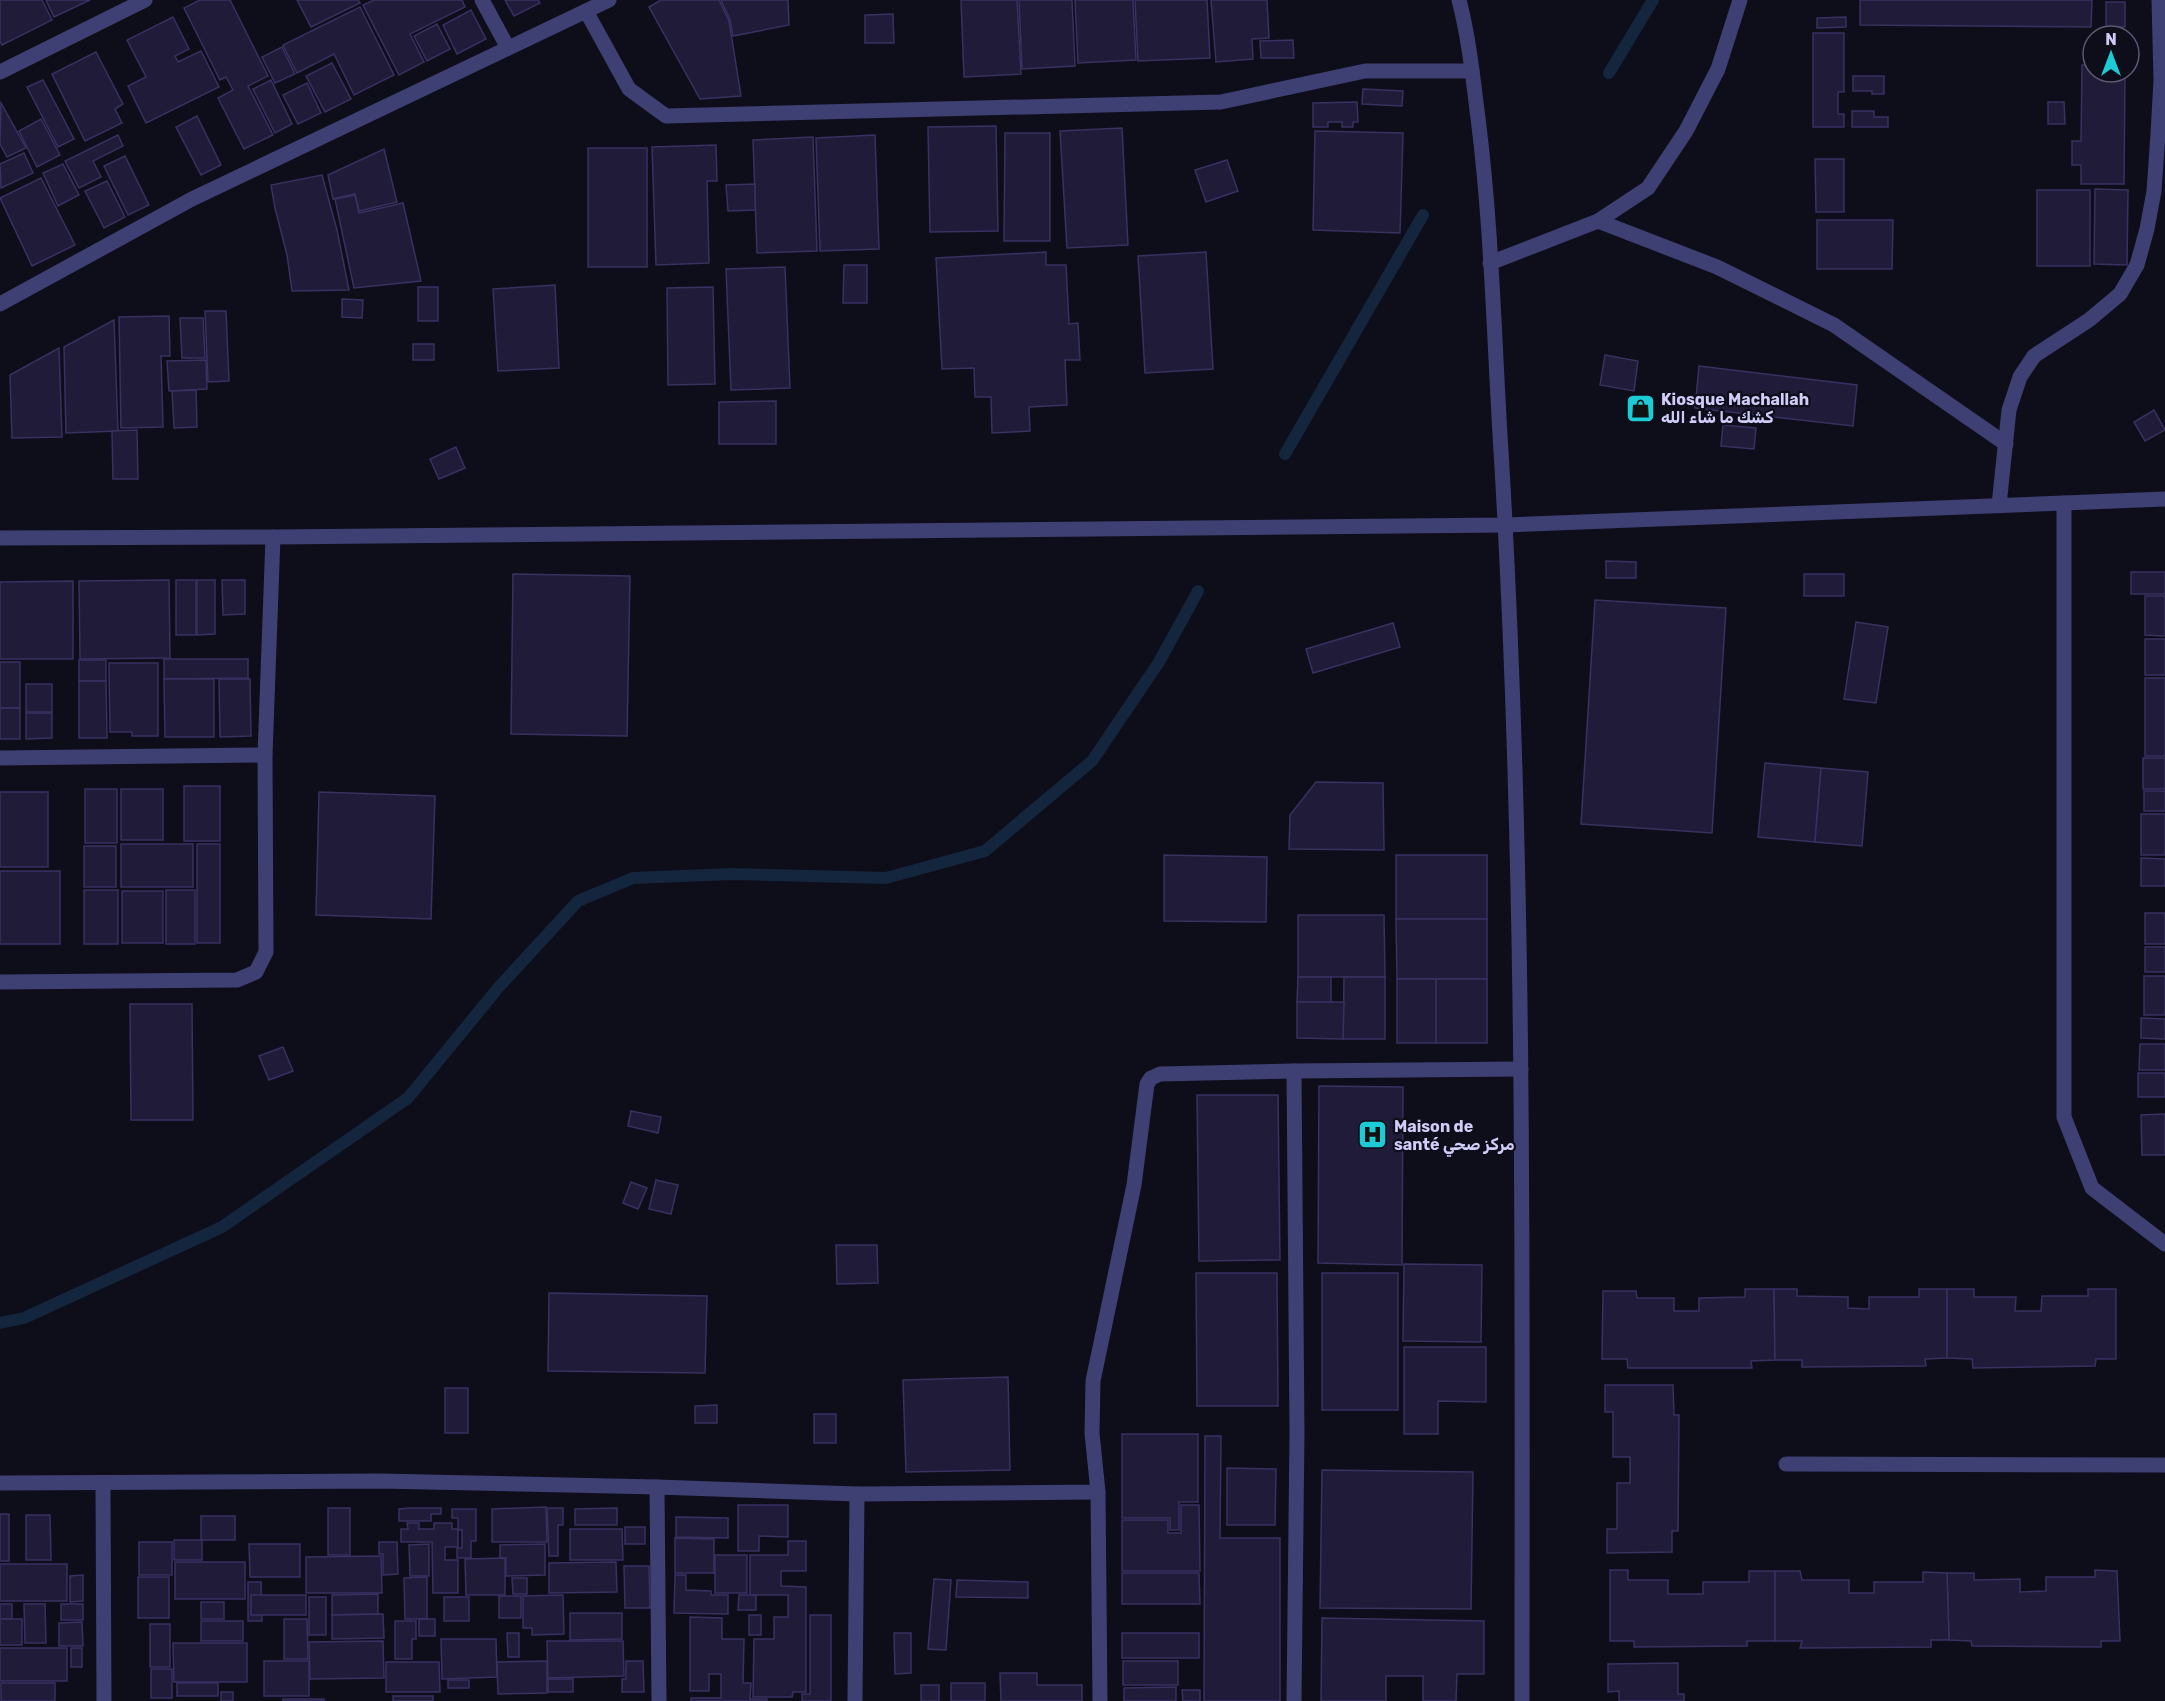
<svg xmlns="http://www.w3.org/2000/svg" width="2165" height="1701" viewBox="0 0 2165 1701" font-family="Rubik,'Noto Naskh Arabic',sans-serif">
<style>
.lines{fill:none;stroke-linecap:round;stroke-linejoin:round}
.stream{stroke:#13263d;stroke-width:12}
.building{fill:#201b38;stroke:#383161;stroke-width:1.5}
.minor{stroke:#3e3f73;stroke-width:15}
.labels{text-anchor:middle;stroke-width:4.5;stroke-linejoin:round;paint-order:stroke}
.poi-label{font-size:16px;font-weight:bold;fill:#cfccf8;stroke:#0e0d1a;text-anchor:start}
</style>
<rect width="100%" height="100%" fill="#0e0d1a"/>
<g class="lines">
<g class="stream">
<path d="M1609 73 1653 0"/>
<path d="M1285 454 1423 215"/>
<path d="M0 1323 24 1318 222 1227 408 1098 498 988 578 901 633 878 732 874 886 878 985 851 1092 761 1159 662 1198 591"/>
</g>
</g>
<g class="building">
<path d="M0 0H42L52 20 2 45 0 41Z"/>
<path d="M46 0H90L54 17Z"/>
<path d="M200 0H230L268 76 248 86 273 135 244 149 218 98 233 90 226 77 220 80 184 8Z"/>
<path d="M297 0H358L360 3 311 27Z"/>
<path d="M374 0H462L465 7 410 34 424 62 399 75 363 5Z"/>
<path d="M505 0H538L540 3 514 16Z"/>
<path d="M661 0H719L729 21 741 96 700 99 649 7Z"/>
<path d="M721 0H788L789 25 733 36 730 20Z"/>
<path d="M961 0H1017L1021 74 964 77Z"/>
<path d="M1019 0H1072L1075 66 1022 69Z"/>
<path d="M1075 0H1133L1136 60 1078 63Z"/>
<path d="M1135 0H1207L1210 58 1138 61Z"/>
<path d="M1211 0H1267L1269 38 1252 39 1253 59 1216 62Z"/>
<path d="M1860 0H2092L2091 27 1860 25Z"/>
<rect x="2106" y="2" width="19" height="25"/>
<path d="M360 7 394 75 354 95 334 54 297 73 283 45Z"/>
<path d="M471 10 486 39 457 54 443 25Z"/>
<path d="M893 14 894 43H865V15Z"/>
<path d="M173 17 189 49 175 56 178 62 201 51 219 87 146 123 128 86 146 77 127 40Z"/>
<path d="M1846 17V27L1817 28V18Z"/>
<path d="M437 24 450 49 427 61 414 36Z"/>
<path d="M1813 33H1844V92H1838V114H1844V127H1813Z"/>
<path d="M1293 40 1294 58H1261L1260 41Z"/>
<path d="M282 47 295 74 275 83 262 57Z"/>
<path d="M96 52 123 104 115 109 122 123 85 141 52 74Z"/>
<path d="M332 63 351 99 325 112 306 76Z"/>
<path d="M2082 65H2093V72H2125L2124 184H2081V165H2072V141H2081Z"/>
<path d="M1853 76H1884V94H1872V91H1853Z"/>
<path d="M43 80 74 139 58 147 27 87Z"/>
<path d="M271 80 292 124 275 133 253 89Z"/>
<path d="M307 83 321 113 298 124 283 95Z"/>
<path d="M1363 89 1403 91 1402 106 1362 104Z"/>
<path d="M1357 102 1358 122H1353V127H1342V122H1328V127H1313V103Z"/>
<path d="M2048 102H2064L2065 124H2048Z"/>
<path d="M1 103 26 148 7 157 0 144Z"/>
<path d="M1852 111H1874V117H1888V127H1852Z"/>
<path d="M197 116 221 165 201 175 176 127Z"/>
<path d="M41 119 60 155 37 167 19 131Z"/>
<path d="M996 126 998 231 930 232 928 127Z"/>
<path d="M1122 128 1128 245 1067 248 1060 131Z"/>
<path d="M1315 131 1403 133 1400 233 1313 230Z"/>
<path d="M1005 133H1050V241H1004Z"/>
<path d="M118 135 123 146 93 161 101 177 79 188 65 161Z"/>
<path d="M875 135 879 249 820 251 816 138Z"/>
<path d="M813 137 817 251 757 253 753 140Z"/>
<path d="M716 145 717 181H707L709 263 656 265 652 147Z"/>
<rect x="588" y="148" width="59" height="119"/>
<path d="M384 149 397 202 359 211 355 194 333 199 328 175Z"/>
<path d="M24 153 33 173 1 188 0 164Z"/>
<path d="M125 156 149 205 128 215 104 166Z"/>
<path d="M1815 159H1844V212H1816Z"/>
<path d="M1227 160 1238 191 1206 202 1195 170Z"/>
<path d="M63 164 79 195 58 206 43 173Z"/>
<path d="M322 175 337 230 349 290 292 291 287 255 275 208 271 185Z"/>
<path d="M41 178 75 245 32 266 0 198Z"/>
<path d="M107 181 125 217 104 228 85 191Z"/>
<path d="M755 184V210L728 211 726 185Z"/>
<path d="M2095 189 2128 190 2127 265 2094 264Z"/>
<rect x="2037" y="190" width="53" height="76"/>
<path d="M355 195 359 213 403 203 421 281 354 288 335 199Z"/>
<path d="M1817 220H1893L1892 269H1817Z"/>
<path d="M1046 252V265H1066L1069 324 1078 323 1080 360H1065L1067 405 1029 407 1030 431 992 433 991 397H975L974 368 942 369 936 258Z"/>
<path d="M1206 252 1213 369 1145 373 1138 256Z"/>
<path d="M844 265H867V303H843Z"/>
<path d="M785 267 790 388 731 390 726 269Z"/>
<path d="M555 285 559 368 498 371 493 289Z"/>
<rect x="418" y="287" width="20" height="34"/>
<path d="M713 287 715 384 668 385 667 288Z"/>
<path d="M342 299 363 300 362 318 342 317Z"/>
<path d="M205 311H226L229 381 208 382Z"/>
<path d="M169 316 170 356H161L163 427 121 428 119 317Z"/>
<path d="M180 318H203L205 358H182Z"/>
<path d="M114 320 118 431 66 433 64 347Z"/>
<rect x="413" y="344" width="21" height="16"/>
<path d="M59 348 62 437 12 438 10 375Z"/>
<path d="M1605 355 1638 361 1634 391 1600 385Z"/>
<path d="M206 360 207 389 169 391 167 361Z"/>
<path d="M1699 366 1857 385 1853 426 1695 408Z"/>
<path d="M196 390 197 427 174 428 172 391Z"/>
<path d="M776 401V444H719V402Z"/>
<path d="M2154 410 2165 430 2145 441 2134 422Z"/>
<path d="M1723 425 1756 428 1754 449 1721 446Z"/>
<path d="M137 430 138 479H113L112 431Z"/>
<path d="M456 447 465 468 439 479 430 459Z"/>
<path d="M1606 561 1636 562V578H1606Z"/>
<rect x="2131" y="572" width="34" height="22"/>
<path d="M513 574 630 576 627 736 511 734Z"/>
<rect x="1804" y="574" width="40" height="22"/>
<path d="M169 580 170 658 80 659 79 581Z"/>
<rect x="176" y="580" width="20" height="55"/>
<path d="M197 580H215V634L197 635Z"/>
<path d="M222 580H245V614L223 615Z"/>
<path d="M73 581V659H0V582Z"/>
<path d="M2145 596H2165V636L2145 635Z"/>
<path d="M1595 600 1726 608 1712 833 1581 824Z"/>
<path d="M1856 622 1888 627 1876 703 1844 699Z"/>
<path d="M1393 623 1400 647 1313 673 1306 649Z"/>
<rect x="2145" y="639" width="20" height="36"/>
<path d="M164 659H248V678L164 679Z"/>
<rect x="79" y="660" width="27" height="21"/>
<rect x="0" y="662" width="20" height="46"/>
<path d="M109 663H158V736H132V732H110Z"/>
<rect x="2145" y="678" width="20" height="78"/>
<path d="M164 679H214V737H165Z"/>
<path d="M219 679H250L251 736 220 737Z"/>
<path d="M79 681H106L107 738H79Z"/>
<rect x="26" y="684" width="26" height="28"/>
<rect x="0" y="708" width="20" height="31"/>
<path d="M26 713H52V738L26 739Z"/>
<rect x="2143" y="758" width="22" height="31"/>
<path d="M1765 763 1821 768 1815 842 1758 837Z"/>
<path d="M1821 768 1868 772 1862 846 1815 842Z"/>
<path d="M1316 782 1383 783 1384 850 1289 849 1290 815Z"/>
<rect x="184" y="786" width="36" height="55"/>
<rect x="85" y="789" width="32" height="54"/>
<rect x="121" y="789" width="42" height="51"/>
<rect x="2144" y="791" width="21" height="20"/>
<rect x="0" y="792" width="48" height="75"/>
<path d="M319 792 435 796 431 919 316 915Z"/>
<rect x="2141" y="814" width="24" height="41"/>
<rect x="121" y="844" width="72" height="43"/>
<rect x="197" y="844" width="23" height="99"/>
<rect x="84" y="846" width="32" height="41"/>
<path d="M1164 855 1267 857 1266 922 1164 921Z"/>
<rect x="1396" y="855" width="91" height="64"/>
<path d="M2141 858 2165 859V886H2141Z"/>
<rect x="0" y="871" width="60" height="73"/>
<rect x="84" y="890" width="34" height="54"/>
<rect x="166" y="890" width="29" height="54"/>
<rect x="122" y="891" width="41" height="52"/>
<rect x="2145" y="913" width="20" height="31"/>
<path d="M1298 915H1384L1385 977H1298Z"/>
<path d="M1396 919H1487V979H1397Z"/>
<rect x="2145" y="947" width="20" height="25"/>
<rect x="2144" y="976" width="21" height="39"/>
<path d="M1298 977H1331V1003L1297 1002Z"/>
<path d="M1344 977H1385V1039H1343Z"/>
<rect x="1397" y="979" width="39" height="64"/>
<rect x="1436" y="979" width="51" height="64"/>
<path d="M1297 1002H1344L1343 1039 1297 1038Z"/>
<path d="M130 1004H192L193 1120H131Z"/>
<path d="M2141 1018 2165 1019V1039L2141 1038Z"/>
<path d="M2140 1044H2165V1070H2139Z"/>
<path d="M283 1047 293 1071 269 1080 259 1056Z"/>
<rect x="2138" y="1073" width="27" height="24"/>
<path d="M1319 1086 1403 1087 1402 1265 1318 1263Z"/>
<path d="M1197 1095H1278L1280 1260 1199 1261Z"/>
<path d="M631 1111 661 1117 658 1133 628 1126Z"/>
<path d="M2165 1114V1155H2142L2141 1115Z"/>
<path d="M656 1180 678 1185 671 1214 649 1209Z"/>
<path d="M631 1182 647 1188 638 1209 623 1203Z"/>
<path d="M836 1245H877L878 1283 837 1284Z"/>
<path d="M1404 1264 1482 1265 1481 1342 1403 1341Z"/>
<path d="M1196 1273H1277L1278 1406H1197Z"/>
<rect x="1322" y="1273" width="76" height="137"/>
<path d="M1745 1289H1774L1775 1360 1751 1361 1752 1368H1628L1627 1359H1602L1603 1291H1636L1637 1298H1674V1311H1699V1298L1745 1297Z"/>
<path d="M1774 1289H1797V1296L1848 1297V1308L1869 1309V1297H1919V1289H1947V1358L1925 1359 1926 1366 1802 1367V1360H1775Z"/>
<path d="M1947 1289H1974V1297H2016L2015 1311H2041L2042 1296H2088V1289H2116V1359H2096L2095 1366 1973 1368 1972 1359 1947 1358Z"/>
<path d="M549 1293 707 1296 705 1373 548 1371Z"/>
<path d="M1404 1347H1486V1402L1438 1401V1434H1404Z"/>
<path d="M1008 1377 1010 1470 906 1472 903 1380Z"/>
<path d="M1605 1385H1673L1674 1415H1679L1678 1531H1672V1552L1607 1553V1529H1617V1483H1630V1457H1613V1412H1605Z"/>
<rect x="445" y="1388" width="23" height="45"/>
<path d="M717 1405V1423H695V1406Z"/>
<rect x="814" y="1414" width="22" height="29"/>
<path d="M1122 1434H1198V1502H1179V1530H1170V1518H1122Z"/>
<path d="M1205 1436H1221L1220 1538H1280V1701H1204Z"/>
<path d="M1227 1468 1276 1469 1275 1525H1227Z"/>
<path d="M1322 1470 1473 1472 1471 1609 1320 1608Z"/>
<path d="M738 1505H788V1537L759 1536V1551H738Z"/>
<path d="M1181 1505H1199L1200 1571H1122V1520H1168V1533H1181Z"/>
<path d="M546 1507 547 1542H492V1509Z"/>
<rect x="328" y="1508" width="22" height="47"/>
<path d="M410 1508H441V1514H431V1521H399V1509Z"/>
<path d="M547 1508H563V1525H558V1556H549Z"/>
<path d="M617 1508V1525H575V1509Z"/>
<path d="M452 1509H476V1541H471V1558H457V1548H462V1530H458V1518H452Z"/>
<rect x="0" y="1514" width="9" height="47"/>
<path d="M26 1515H50L51 1560H26Z"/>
<rect x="201" y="1516" width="34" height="24"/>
<path d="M676 1517 728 1518V1538L676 1537Z"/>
<path d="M407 1523H419V1529H434V1523H452V1529H458V1547H445V1560H458V1593H433L432 1542H401V1529H408Z"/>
<rect x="625" y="1527" width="20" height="17"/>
<path d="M570 1529H622L623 1560H570Z"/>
<path d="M675 1538 714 1539V1573H675Z"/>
<rect x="174" y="1540" width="28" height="20"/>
<path d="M788 1541H806V1571H781V1586L806 1587V1692H793L792 1697H753L754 1639H774V1617H788V1595H750V1555H788Z"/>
<rect x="139" y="1542" width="33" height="33"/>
<path d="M379 1542H397L398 1574 383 1575V1554H379Z"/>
<path d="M249 1544H300V1577H250Z"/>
<path d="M429 1544V1576H410L409 1545Z"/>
<path d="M545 1544V1575L506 1576V1558H500V1545Z"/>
<rect x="715" y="1555" width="32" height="38"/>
<path d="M381 1556 382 1593H306V1557Z"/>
<path d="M505 1558V1595H466L465 1559Z"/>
<rect x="175" y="1562" width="70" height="37"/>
<path d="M616 1562 617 1592 549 1593V1563Z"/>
<rect x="0" y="1564" width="67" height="37"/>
<path d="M624 1566H649L650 1608H625Z"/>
<path d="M1610 1570H1628V1580H1668V1594H1703V1582H1749V1571H1775V1641H1747V1646L1634 1647V1641H1610Z"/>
<path d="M2095 1570 2117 1571 2120 1641H2101V1647L1972 1646 1971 1641 1949 1640 1947 1573H1974V1580L2020 1579V1592L2046 1591V1577H2095Z"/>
<path d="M1775 1571H1800L1802 1580H1849V1593H1874V1582H1923V1572L1947 1573 1949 1640H1931V1647L1800 1648 1802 1641H1775Z"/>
<path d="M1122 1573H1199L1200 1604H1122Z"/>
<path d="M83 1575V1601L70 1602V1576Z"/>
<path d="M675 1575H686V1590L711 1591V1595H728V1614L674 1613Z"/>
<rect x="138" y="1577" width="31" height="41"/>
<path d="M427 1577V1619H405L404 1578Z"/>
<path d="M512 1578H527V1594H513Z"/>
<path d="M934 1579 951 1580 946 1650 928 1649Z"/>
<path d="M957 1580 1028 1582V1598L956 1597Z"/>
<path d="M248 1582H261L262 1621H248Z"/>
<path d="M378 1594V1614L332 1615V1595Z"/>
<rect x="251" y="1595" width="55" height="20"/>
<path d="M563 1595 564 1634 532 1635V1628H523V1596Z"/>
<path d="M739 1595H756V1610H738Z"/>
<rect x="499" y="1596" width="22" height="22"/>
<rect x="309" y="1597" width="17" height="38"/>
<rect x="444" y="1597" width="25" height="24"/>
<rect x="201" y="1602" width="23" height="17"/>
<rect x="0" y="1604" width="12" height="15"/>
<path d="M24 1604H45L46 1643H25Z"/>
<rect x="61" y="1604" width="22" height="16"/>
<path d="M570 1613H622V1639L570 1640Z"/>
<path d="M383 1614 384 1638 332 1639V1615Z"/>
<rect x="749" y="1615" width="12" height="20"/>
<path d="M810 1615H831V1701H802V1694H810Z"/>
<path d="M690 1617 722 1618V1639H744L743 1683H751L750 1699H767V1701H691V1698H721V1674H709V1691H690Z"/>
<path d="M1322 1618 1484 1621V1674H1457L1456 1701H1423V1676H1386V1701H1321Z"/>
<rect x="0" y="1619" width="22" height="26"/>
<path d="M284 1619H307L308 1659H284Z"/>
<rect x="419" y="1619" width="16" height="17"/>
<rect x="201" y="1621" width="42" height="20"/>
<path d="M395 1621H416V1639H412V1659H395Z"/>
<path d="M82 1622 83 1646H59V1623Z"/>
<rect x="150" y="1624" width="20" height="43"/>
<path d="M507 1633H519V1657H508Z"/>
<path d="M894 1633H911V1673L895 1674Z"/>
<rect x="1122" y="1633" width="77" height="25"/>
<path d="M441 1639H496L497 1677 442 1679Z"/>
<path d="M383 1641 384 1678 310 1679 309 1642Z"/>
<path d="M547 1641H623L624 1676 548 1678Z"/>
<path d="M173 1643H247V1682H174Z"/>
<rect x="0" y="1648" width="67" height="33"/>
<rect x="71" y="1648" width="11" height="19"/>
<rect x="264" y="1661" width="45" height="35"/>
<path d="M547 1661V1693L498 1694 497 1662Z"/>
<path d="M626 1661H643L644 1692H622V1679H626Z"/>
<rect x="1123" y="1661" width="55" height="24"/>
<path d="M386 1662H439L440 1692H386Z"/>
<path d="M1678 1663V1694H1684V1701H1619V1691L1608 1692V1664Z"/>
<rect x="151" y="1669" width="21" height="29"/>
<path d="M1000 1673H1037V1685H1082V1701H1001Z"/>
<rect x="548" y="1679" width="25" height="13"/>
<rect x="448" y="1680" width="21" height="8"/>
<rect x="1" y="1683" width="54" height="18"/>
<rect x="177" y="1683" width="41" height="13"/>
<rect x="951" y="1683" width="34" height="18"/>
<rect x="921" y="1685" width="18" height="16"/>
<path d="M1176 1687V1701H1124V1688Z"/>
<path d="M1182 1690H1200V1701H1183Z"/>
<rect x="221" y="1692" width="12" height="9"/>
<rect x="393" y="1696" width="40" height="5"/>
<rect x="283" y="1699" width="41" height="2"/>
</g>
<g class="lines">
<g class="minor">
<path d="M482 0 508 48"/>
<path d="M1459 0C1469 38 1473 79 1478 118 1492 228 1494 340 1501 451 1526 867 1522 1284 1522 1701"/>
<path d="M586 11 629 89 666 116 1221 102 1365 71H1472"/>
<path d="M0 72 145 0"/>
<path d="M1598 221 1717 267 1834 325 2006 444"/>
<path d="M1490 263 1598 221 1648 188 1686 131 1718 69 1740 0"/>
<path d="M0 304 192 199 609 0"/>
<path d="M2064 503V1117L2092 1188 2165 1244"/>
<path d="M1999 505 2009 410 2020 377 2034 356 2089 320 2120 294 2137 265 2147 229 2154 191 2158 134 2161 80 2159 0"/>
<path d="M0 538 273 537 1505 525 2165 499"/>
<path d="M0 758 265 755"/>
<path d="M0 982 237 980 256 972 266 952 265 755 273 537"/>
<path d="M1294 1071 1297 1433 1294 1701"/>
<path d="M1786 1464 2165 1465"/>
<path d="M0 1483 380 1481 657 1487 857 1494 855 1701"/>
<path d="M103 1483 104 1701"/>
<path d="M657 1487 659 1701"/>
<path d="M1098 1492 1100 1701"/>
<path d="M857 1494 1098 1492 1092 1433 1093 1381 1134 1185 1147 1084 1151 1078 1160 1074 1294 1071 1521 1069"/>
</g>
</g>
<defs>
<symbol id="shop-square" viewBox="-11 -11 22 22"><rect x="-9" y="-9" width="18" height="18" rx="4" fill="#1dcbd4" stroke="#0e0d1a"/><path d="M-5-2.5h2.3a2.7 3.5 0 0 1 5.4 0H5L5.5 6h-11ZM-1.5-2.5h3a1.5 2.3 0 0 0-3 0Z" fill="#111"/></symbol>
<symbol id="hospital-square" viewBox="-11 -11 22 22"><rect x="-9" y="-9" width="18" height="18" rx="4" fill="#1dcbd4" stroke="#0e0d1a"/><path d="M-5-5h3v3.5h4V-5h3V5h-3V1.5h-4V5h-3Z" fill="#111"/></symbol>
</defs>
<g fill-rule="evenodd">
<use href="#shop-square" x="1624" y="392" width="33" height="33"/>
<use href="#hospital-square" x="1356" y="1118" width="33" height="33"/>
</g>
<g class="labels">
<g class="poi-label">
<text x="1661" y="405">Kiosque Machallah<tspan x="1661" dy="18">كشك ما شاء الله</tspan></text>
<text x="1394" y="1132">Maison de<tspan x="1394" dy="18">santé مركز صحي</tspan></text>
</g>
</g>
<g transform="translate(2111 54)"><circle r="28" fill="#0e0d1a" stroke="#5b5973" stroke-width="1.5"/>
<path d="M0-4.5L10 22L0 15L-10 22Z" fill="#1dcbd4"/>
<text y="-9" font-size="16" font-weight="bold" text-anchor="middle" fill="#cfccf8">N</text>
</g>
</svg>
